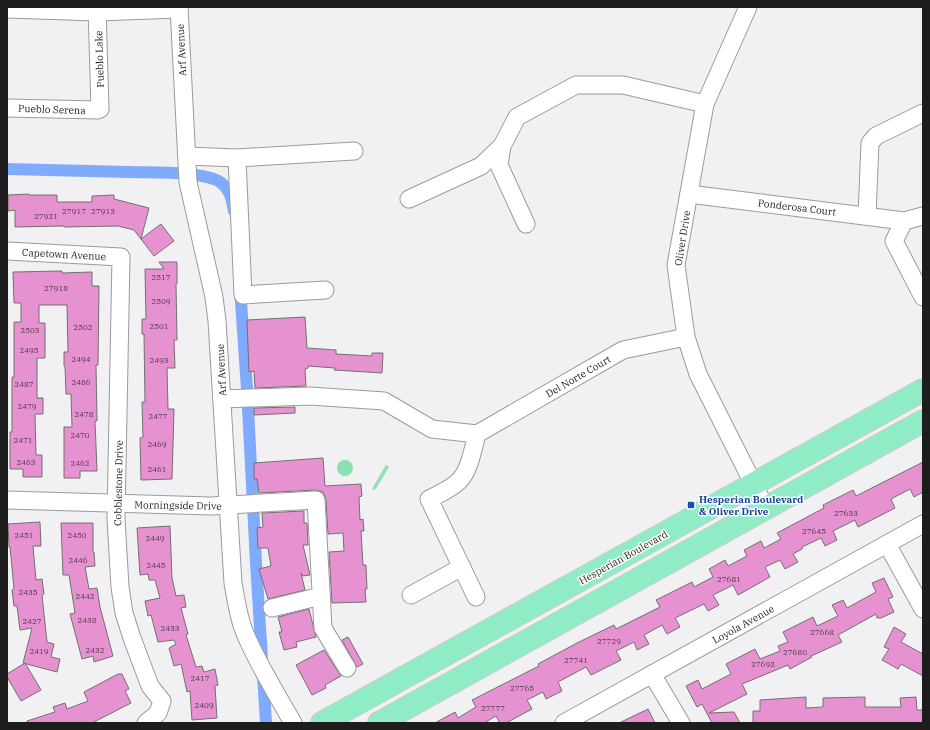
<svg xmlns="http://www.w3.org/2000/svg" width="930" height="730" viewBox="0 0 930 730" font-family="'IBM Plex Serif',serif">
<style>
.green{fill:#8ce1af}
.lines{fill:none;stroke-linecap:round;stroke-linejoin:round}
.canal{stroke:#80abfc;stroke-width:12}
.building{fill:#e792d0;stroke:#727071}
.minor-casing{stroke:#9b9b9d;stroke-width:19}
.major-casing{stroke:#cdcdce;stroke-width:24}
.minor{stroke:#fff;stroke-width:17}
.major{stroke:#8fecc5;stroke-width:22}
.transit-dot{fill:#1a4fb4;stroke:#fff;stroke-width:1.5}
.labels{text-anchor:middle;stroke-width:3;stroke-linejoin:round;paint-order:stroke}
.number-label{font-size:8px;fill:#503a4a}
.street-label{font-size:10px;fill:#1d1d1e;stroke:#fff}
.transit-label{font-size:10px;font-weight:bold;fill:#164399;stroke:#fff;text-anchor:start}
</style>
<rect width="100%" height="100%" fill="#f1f0f2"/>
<g class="green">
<circle cx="345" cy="468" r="8"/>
<path d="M386 465 389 467 375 490 372 489Z"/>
</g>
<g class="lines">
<g class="canal">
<path d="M7 169C48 170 88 171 129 172 150 173 203 171 220 182 230 189 232 199 234 211"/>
<path d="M240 287 247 389 256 563 266 723"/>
</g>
</g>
<g class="building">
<path d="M29 194V195H57V202H92V196L114 195V199L149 208 141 239 161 224 174 241 154 256 134 230 118 226 64 227V226L15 227V210L8 211V195Z"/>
<path d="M159 262H177V284H176L177 340H174L175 368H167L168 409H174L172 479 141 480 140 438 143 437 142 402H145L144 334H142V319H146L145 269H164Z"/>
<path d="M62 271V273L92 272V286H99L98 365H96L97 421H95L97 471H80V478H64V427H72L71 394H66L65 366H64V352H68L67 305H39V323H45V358H37V398H43V414H35L36 455H42V477H23V469H10V432H12V377H14V322H21V303H14L13 272Z"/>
<path d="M305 317 307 348 336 350V354L372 356V353H383L382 373 334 370 335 368 308 366V368L305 369 306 386 255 388 254 371 249 372 247 320Z"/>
<path d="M295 407V413L254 415V408Z"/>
<path d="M323 458 325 486 361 484 362 496 359 497 360 520 363 519 364 531H361L363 565H366L367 589H365L366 602 332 603 329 552 344 551 343 533 328 534 326 499 323 492 315 490 259 493 257 479H254V463Z"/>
<path d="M923 462V492L914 497 910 489 891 499 895 508 858 527 855 520 833 531 837 540 825 546 821 538 802 547V549L793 554 798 562 785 569 780 560 765 567 770 577 738 595 733 585 713 595 719 605 708 611 704 604 675 618 680 627 667 634 662 625 644 635 649 644 637 650 634 642 616 651 621 660 591 675 586 667 558 682 562 691 546 699 543 692 527 700 532 709 506 723H500L496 716 484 723H435L455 712 458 718 476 707 472 700 539 666 538 664 577 643 614 625 616 629 660 607 656 600 692 582 694 587 713 577 709 569 725 560 728 566 747 556 744 550 761 541 764 548 781 539 777 533 824 508 823 505 853 490 856 496Z"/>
<path d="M304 511V523H307L308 545H303L310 575 303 576 301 573 305 590 268 599 259 569 271 566 268 548H258L257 528 263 527 262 513Z"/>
<path d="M40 522 41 546H33L36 580 42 579 44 594 42 595 47 642 54 644 51 657 60 659 57 672 23 663 32 628 20 630 17 606H14L12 590 14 589 10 547H9L8 524Z"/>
<path d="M61 523H93V552H94L95 566 85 567 89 589 97 588 100 607 113 656 94 662 93 656 82 659 70 614 75 613 69 575H63Z"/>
<path d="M170 526 172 578 176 596 184 595 186 607 181 608 188 634 186 635 196 667 202 666 204 672 215 669 218 685 215 686 217 718 192 720 190 691 187 692 181 664 174 666 169 648 176 644 174 640 158 642 151 615 148 616 145 601 160 598 155 580H149L148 574 140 575 137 528Z"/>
<path d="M884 578 893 597 888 599 894 612 881 618H877L876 614 838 635 842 642 811 656 812 657 790 669 788 665 742 684 747 694 709 713 734 712 740 723H712L702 704 697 707 686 686 698 680 702 689 731 674 726 664 755 649 760 659 780 651 778 646 788 642 783 632 813 617 817 626 838 616 832 605 843 600 847 608 876 592 872 583Z"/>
<path d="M309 609 316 637 296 642 297 647 284 650 279 632H282L278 617Z"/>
<path d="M894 627 906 634 901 642 923 654V676L901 664 898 669 882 660 889 649 884 647Z"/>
<path d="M348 637 363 664 357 667 342 640Z"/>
<path d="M324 650 341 676 325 685 326 688 312 695 296 665Z"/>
<path d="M25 663 41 690 21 701 7 677V674Z"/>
<path d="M118 674H122L129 689 125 691 131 703 92 723H27V721L55 712 53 707 65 703 67 709 88 701 84 692Z"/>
<path d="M806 697V708L823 707V698L865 697V707H901L900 698 916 697 917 710H923V723H753V711H760V700Z"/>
<path d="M648 709 655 723H619Z"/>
</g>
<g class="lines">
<defs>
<g id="minor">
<path d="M179 7 188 182 214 297 217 321 233 583C236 599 238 616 244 631 257 663 276 693 293 723"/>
<path d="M748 7 705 104 676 265 686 337 698 374 766 509"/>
<path d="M7 9 97 12 179 9"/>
<path d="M7 108 98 110 100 109 97 7"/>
<path d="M187 156 237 158 354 151"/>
<path d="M237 158 243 295 325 290"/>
<path d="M689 194 904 221 923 216"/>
<path d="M409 199 481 166 502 146"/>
<path d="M867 216 870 143 876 136 923 113"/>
<path d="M904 221 894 241 923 297"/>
<path d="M526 224 499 165 502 146 517 117 576 85H623L705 104"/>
<path d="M7 251 121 257 116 519 120 587 124 613 132 638 150 686 162 701 158 713 146 723"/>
<path d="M222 399 310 396 384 401 432 429 477 434"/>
<path d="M477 434 623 350 686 337"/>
<path d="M7 500 211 506 316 500 323 628 347 668"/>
<path d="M887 544 923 609"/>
<path d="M411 595 462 567"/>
<path d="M476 597 429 499C439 494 451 489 459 481 470 470 473 448 477 434"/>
<path d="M272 608 321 596"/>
<path d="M652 674 681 723"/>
<path d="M564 723 923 524"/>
</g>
<g id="major">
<path d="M322 723 923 390"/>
<path d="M379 723 923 421"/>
</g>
</defs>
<use href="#minor" class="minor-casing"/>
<use href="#major" class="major-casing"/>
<use href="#minor" class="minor"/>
<use href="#major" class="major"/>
</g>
<rect class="transit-dot" x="687" y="501" width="8" height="8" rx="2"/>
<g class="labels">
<g class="number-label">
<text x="74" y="214">27917</text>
<text x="103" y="214">27913</text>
<text x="46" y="219">27921</text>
<text x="161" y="280">2517</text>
<text x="56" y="291">27918</text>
<text x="161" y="304">2509</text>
<text x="159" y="329">2501</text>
<text x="83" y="330">2502</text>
<text x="30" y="333">2503</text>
<text x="29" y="353">2495</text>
<text x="81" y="362">2494</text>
<text x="159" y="363">2493</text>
<text x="81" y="385">2486</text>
<text x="24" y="387">2487</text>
<text x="27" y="409">2479</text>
<text x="84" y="417">2478</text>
<text x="158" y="419">2477</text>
<text x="80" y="438">2470</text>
<text x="23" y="443">2471</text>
<text x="157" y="447">2469</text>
<text x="26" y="465">2463</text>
<text x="80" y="466">2462</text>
<text x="157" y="472">2461</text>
<text x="846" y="516">27633</text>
<text x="814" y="534">27645</text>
<text x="24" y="538">2451</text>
<text x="77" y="538">2450</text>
<text x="155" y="541">2449</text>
<text x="78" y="563">2446</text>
<text x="156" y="568">2445</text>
<text x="729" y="582">27681</text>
<text x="28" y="595">2435</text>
<text x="85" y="599">2442</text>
<text x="87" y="623">2438</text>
<text x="32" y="624">2427</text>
<text x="170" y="631">2433</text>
<text x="822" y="635">27668</text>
<text x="609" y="644">27729</text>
<text x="95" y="653">2432</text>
<text x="39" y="654">2419</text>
<text x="795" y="655">27680</text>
<text x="576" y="663">27741</text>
<text x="763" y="667">27692</text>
<text x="200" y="681">2417</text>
<text x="522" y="691">27765</text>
<text x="204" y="708">2409</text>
<text x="493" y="711">27777</text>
</g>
<g class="street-label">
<text transform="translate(181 50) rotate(-93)" y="4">Arf Avenue</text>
<text transform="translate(99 59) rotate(-92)" y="4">Pueblo Lake</text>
<text transform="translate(52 109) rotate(2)" y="4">Pueblo Serena</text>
<text transform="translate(797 207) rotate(7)" y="4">Ponderosa Court</text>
<text transform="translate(682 238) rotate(-81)" y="4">Oliver Drive</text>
<text transform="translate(64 254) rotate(3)" y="4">Capetown Avenue</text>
<text transform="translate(221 370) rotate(-93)" y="4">Arf Avenue</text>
<text transform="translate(578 376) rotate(-30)" y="4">Del Norte Court</text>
<text transform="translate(118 483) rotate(-89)" y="4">Cobblestone Drive</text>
<text transform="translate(178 505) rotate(1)" y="4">Morningside Drive</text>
<text transform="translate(623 557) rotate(-29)" y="4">Hesperian Boulevard</text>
<text transform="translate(743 624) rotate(-29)" y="4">Loyola Avenue</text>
</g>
<g class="transit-label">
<text x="699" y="503">Hesperian Boulevard<tspan x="699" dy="12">&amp; Oliver Drive</tspan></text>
</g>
</g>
<rect width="930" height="730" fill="none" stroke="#1d1d1e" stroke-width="16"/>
</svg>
